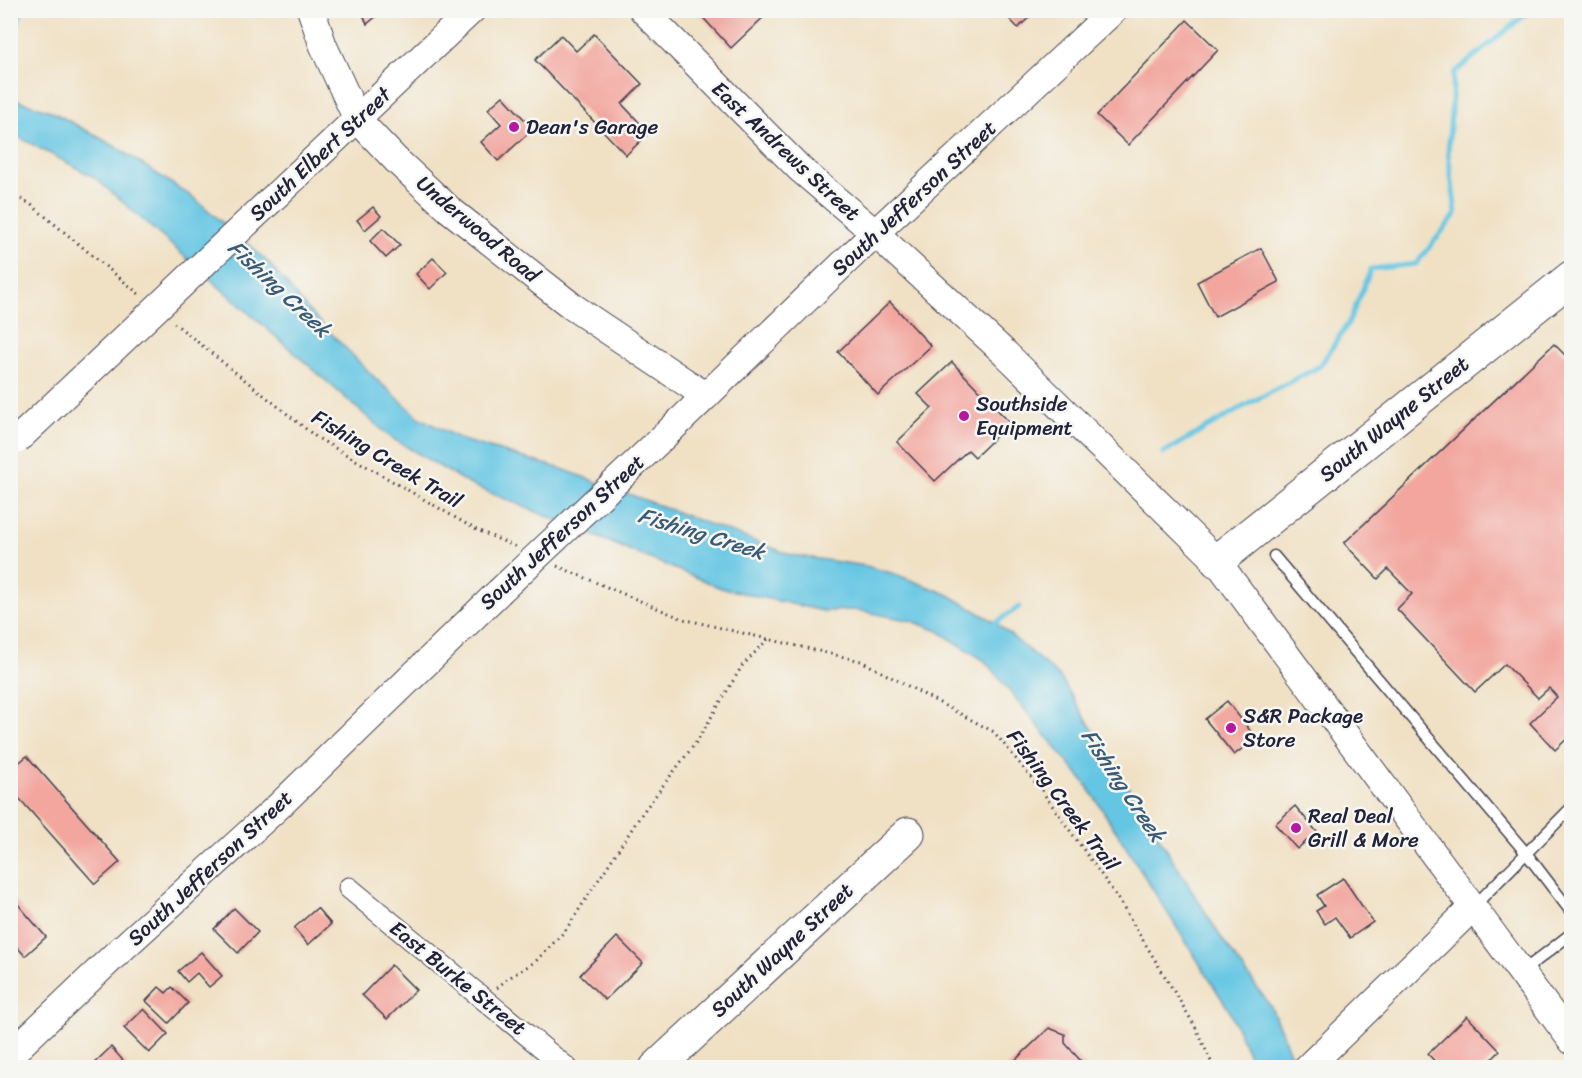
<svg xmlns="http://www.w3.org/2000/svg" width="1582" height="1078" viewBox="0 0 1582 1078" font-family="Sriracha,sans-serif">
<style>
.water{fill:#65c6e3;stroke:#44748f;stroke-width:1.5}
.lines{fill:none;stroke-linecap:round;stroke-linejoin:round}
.stream{stroke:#65c6e3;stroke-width:5}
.building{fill:#f2a69e}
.service-casing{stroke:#413f50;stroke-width:13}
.minor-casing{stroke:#413f50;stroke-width:23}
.tertiary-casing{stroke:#413f50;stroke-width:29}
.primary-casing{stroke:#413f50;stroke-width:35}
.path{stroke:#413f50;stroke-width:3;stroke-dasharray:1.5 4.5;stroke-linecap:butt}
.service{stroke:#fff;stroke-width:10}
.minor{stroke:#fff;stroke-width:21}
.tertiary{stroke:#fff;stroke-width:27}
.primary{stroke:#fff;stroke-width:33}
.tertiary-bridge-casing{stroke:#413f50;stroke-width:29;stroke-linecap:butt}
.tertiary-bridge{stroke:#fff;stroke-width:27}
.poi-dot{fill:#b5179e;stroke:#f6f6f2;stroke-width:2}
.labels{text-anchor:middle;stroke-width:5;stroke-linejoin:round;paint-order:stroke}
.poi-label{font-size:21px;fill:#22223b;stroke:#f6f6f2;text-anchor:start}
.street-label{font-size:21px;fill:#22223b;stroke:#f6f6f2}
.water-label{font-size:22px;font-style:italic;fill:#395b76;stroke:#f6f6f2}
</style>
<rect width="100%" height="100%" fill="#f6f6f2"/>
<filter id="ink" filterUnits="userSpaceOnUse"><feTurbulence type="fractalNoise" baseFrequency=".0167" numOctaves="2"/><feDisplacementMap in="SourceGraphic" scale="12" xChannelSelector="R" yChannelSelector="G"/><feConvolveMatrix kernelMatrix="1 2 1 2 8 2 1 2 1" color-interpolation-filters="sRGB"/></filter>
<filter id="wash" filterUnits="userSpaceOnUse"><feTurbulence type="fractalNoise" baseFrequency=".008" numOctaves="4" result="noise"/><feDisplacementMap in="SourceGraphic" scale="24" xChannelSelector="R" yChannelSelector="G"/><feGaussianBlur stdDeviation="1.35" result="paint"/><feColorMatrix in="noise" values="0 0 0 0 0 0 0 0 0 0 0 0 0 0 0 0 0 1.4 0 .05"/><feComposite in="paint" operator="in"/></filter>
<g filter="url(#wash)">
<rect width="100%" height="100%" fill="#f0e1c5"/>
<path class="water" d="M10 98 51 111 116 147 194 198 267 261 308 310 375 378 420 418 462 440 562 469 791 555 866 566 895 574 947 594 995 622 1060 677 1222 939 1271 1007 1296 1067H1254L1229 1010 1088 787 985 661 938 631 912 621 857 610 823 611 721 588 469 484 390 437 94 177 11 133Z"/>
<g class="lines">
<g class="stream">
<path d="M10 44 22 10"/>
<path d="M1163 453 1250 403 1320 366 1349 322 1371 269 1416 264 1456 214 1448 152 1454 73 1531 10"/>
<path d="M991 626 1019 607"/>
</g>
</g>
<g id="blocks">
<g class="building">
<path d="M361 10H384L367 24Z"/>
<path d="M696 10H771L731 48Z"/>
<path d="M1001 10H1037L1018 28Z"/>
<path d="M1187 20 1218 50 1128 145 1097 115Z"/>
<path d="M594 34 642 84 622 104 649 133 626 155 535 60 561 35 576 51Z"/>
<path d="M503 96 533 129 498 161 481 142 501 124 488 109Z"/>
<path d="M373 207 381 216 365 230 357 220Z"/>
<path d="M383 228 400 245 386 258 370 241Z"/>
<path d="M1261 248 1279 282 1215 317 1197 282Z"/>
<path d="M433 258 447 272 430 289 416 274Z"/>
<path d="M890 302 931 346 878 395 838 352Z"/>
<path d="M1554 344 1572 362V734L1555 750 1530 723 1557 697 1549 688 1538 698 1505 664 1475 692 1397 609 1412 594 1388 569 1378 579 1344 543Z"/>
<path d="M952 362 1010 423 975 457 968 450 935 481 897 442 932 408 918 394Z"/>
<path d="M1227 701 1256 738 1234 755 1205 719Z"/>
<path d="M27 756 120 862 95 884 10 788V770Z"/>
<path d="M1295 806 1317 832 1297 849 1275 824Z"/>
<path d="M1343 878 1373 922 1350 938 1335 917 1325 924 1316 911 1324 906 1317 895Z"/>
<path d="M10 895 46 937 25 956 10 939Z"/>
<path d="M234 908 258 932 238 953 214 929Z"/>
<path d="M317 908 331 924 308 945 294 928Z"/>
<path d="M617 937 643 963 605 1000 580 975Z"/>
<path d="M201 952 222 976 209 987 197 973 187 982 178 971Z"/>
<path d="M391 965 416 990 387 1019 362 995Z"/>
<path d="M159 987 166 993 172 987 188 1003 169 1023 146 1001Z"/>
<path d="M144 1009 168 1034 149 1053 124 1028Z"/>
<path d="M1467 1016 1500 1051 1483 1068H1441L1428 1054Z"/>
<path d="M1049 1028 1065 1034V1043L1087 1068H1007Z"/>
<path d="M111 1047 128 1066 127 1068H89Z"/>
</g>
</g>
</g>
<g filter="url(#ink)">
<use href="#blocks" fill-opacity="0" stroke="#413f50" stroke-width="1.5"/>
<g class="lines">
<defs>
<g id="service">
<path d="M1274 556 1526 853 1572 913"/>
<path d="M1473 907 1572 807"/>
<path d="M1522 972 1572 933"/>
</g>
<path id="minor" d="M349 888 567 1068"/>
<g id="tertiary">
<path d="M311 10 323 45 357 119 396 160 450 210 573 307 706 396"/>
<path d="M643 10 800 169 875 233 1006 354 1217 561 1572 1041"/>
<path d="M270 201 472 10"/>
<path d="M680 421 875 233 1114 10"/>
<path d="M10 1055 115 955 281 804 499 592"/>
<path d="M1307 1068 1473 907"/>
</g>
<g id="primary">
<path d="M1217 561 1572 277"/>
<path d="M656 1068 908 834"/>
</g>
</defs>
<use href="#service" class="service-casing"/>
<use href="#minor" class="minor-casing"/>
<use href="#tertiary" class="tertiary-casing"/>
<use href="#primary" class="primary-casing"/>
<g class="path">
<path d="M10 194 29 203 139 294"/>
<path d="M174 323 316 437 475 529 516 547"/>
<path d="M557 566 683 619 861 661 994 732 1039 787 1115 894 1195 1026 1214 1068"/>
<path d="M497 988 507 979 536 961 565 931 643 812 697 741 742 666 768 639"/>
</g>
<use href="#service" class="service"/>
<use href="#minor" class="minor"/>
<use href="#tertiary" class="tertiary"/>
<use href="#primary" class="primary"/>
<defs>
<g id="tertiary-bridge">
<path d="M17 440 270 201"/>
<path d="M499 592 680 421"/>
</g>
</defs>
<use href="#tertiary-bridge" class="tertiary-bridge-casing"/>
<use href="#tertiary-bridge" class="tertiary-bridge"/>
</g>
</g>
<g class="poi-dot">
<circle cx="514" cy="127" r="6"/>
<circle cx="964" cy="416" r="6"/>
<circle cx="1231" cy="728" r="6"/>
<circle cx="1296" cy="828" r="6"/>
</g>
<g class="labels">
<g class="poi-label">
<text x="526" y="134">Dean's Garage</text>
<text x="976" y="411">Southside<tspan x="976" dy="24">Equipment</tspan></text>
<text x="1243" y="723">S&amp;R Package<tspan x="1243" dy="24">Store</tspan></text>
<text x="1308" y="823">Real Deal<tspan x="1308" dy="24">Grill &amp; More</tspan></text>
</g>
<g class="street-label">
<text transform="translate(786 151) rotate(43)" y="7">East Andrews Street</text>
<text transform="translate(320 154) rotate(-43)" y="7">South Elbert Street</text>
<text transform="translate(914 198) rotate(-43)" y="7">South Jefferson Street</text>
<text transform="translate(478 229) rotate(40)" y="7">Underwood Road</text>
<text transform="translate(1394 419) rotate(-39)" y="7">South Wayne Street</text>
<text transform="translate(387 459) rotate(31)" y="7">Fishing Creek Trail</text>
<text transform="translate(562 532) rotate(-43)" y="7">South Jefferson Street</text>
<text transform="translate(1063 800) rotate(53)" y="7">Fishing Creek Trail</text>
<text transform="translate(210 868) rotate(-43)" y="7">South Jefferson Street</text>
<text transform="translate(782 950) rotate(-43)" y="7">South Wayne Street</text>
<text transform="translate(458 978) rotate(39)" y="7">East Burke Street</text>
</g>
<g class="water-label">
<text transform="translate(280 288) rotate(43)" y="8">Fishing Creek</text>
<text transform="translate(702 533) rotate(17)" y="8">Fishing Creek</text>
<text transform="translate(1124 785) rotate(56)" y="8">Fishing Creek</text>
</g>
</g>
<rect width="1582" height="1078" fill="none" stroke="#f6f6f2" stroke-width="36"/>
</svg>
